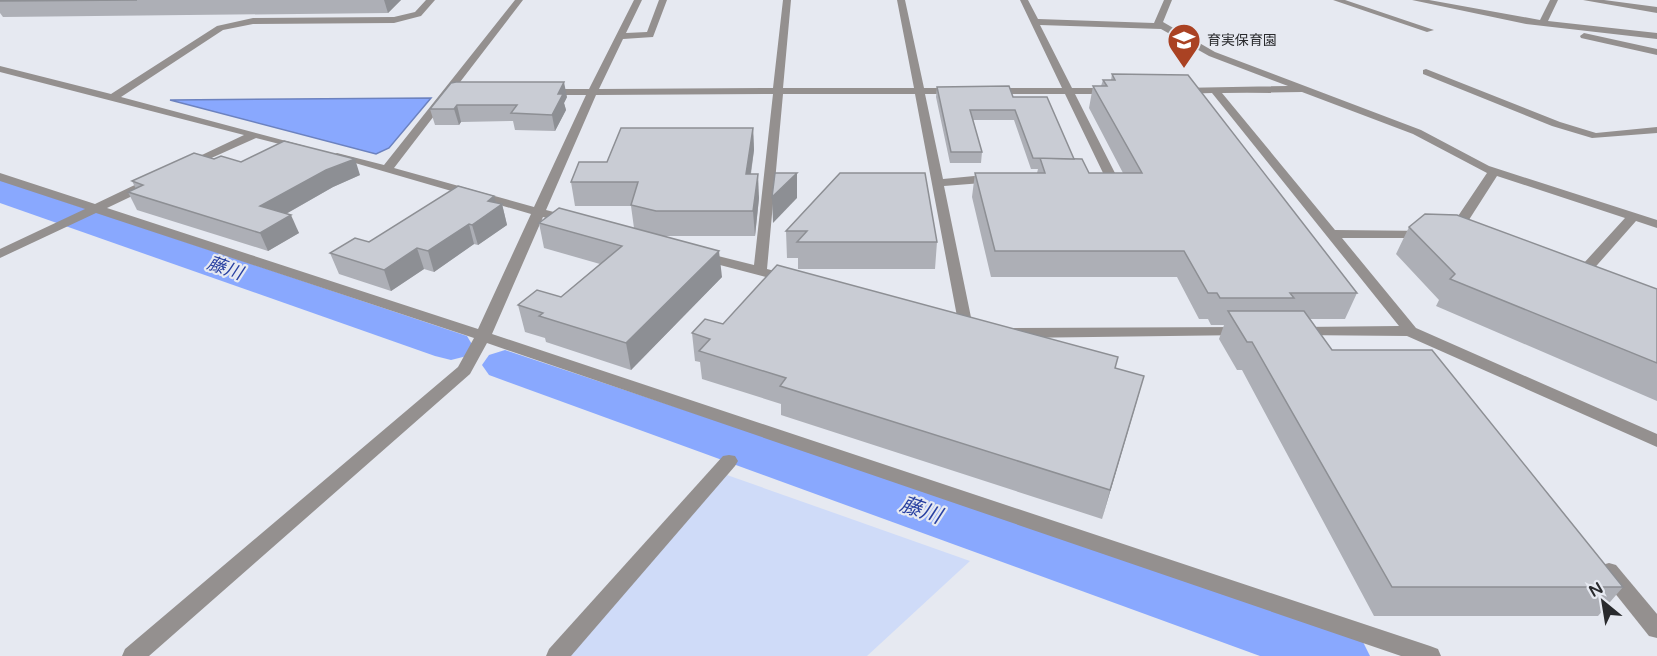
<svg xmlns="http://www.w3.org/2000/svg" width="1657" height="656" viewBox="0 0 1657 656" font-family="'Varela Round','Noto Sans JP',sans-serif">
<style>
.green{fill:#cfdbf8}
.water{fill:#89a8fe;stroke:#6c82bf;stroke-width:1.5}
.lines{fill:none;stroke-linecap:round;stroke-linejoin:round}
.river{fill:#89a8fe;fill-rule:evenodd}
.minor{fill:#94908f;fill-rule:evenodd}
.wall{fill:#adafb6}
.shaded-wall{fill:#8d8f94}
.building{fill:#c9ccd4;stroke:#8d8f94;stroke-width:1.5}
.labels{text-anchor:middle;stroke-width:4.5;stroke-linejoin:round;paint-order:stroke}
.far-poi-label{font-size:14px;fill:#292a2d;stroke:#e6e9f1;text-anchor:start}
.water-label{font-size:18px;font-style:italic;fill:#2840a1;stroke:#e6e9f1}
.near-water-label{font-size:21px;font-style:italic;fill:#2840a1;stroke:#e6e9f1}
</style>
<rect width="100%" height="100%" fill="#e6e9f1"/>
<path class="green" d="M727 475 970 561 867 656H567Z"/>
<path class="water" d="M431 98 389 148 376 154 170 100Z"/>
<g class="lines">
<g class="river">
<path d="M0 180 467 336 473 346 467 356 451 360 435 356 0 203Z"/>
<path d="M505 350 1338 628 1360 636 1370 656H1260L489 375 482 365 489 355Z"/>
</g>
<g class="minor">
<path d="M426 0H435L421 16 394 23 253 24 223 30 121 97 305 146 299 149 256 138 189 168 185 167V163L244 135 0 72V66L111 94 217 26 253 18 394 17 415 12Z"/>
<path d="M515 0H523L394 168 534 207 586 95H546L541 92 546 89H589L634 0H642L626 33 647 32 659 0H667L653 37 623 39 599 89 773 88 783 0H791L783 88H914L897 0H905L924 88H957L962 91 957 94H925L943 179 995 174 1001 178 995 182 944 186 973 327 966 332 959 327 915 94H783L767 269 794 276 796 279 789 283 697 259 695 256 702 252 754 265 773 94 596 95 546 210 573 217 574 220 568 224 543 217 492 334 1430 646 1438 649 1441 656H1401L487 343 470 374 149 656H122L125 649 458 367 474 338 96 213 0 258V249L85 209 0 181V173L95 204 141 182H149V188L107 208 478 329 531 214 331 156 337 153 384 165Z"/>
<path d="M1020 0H1028L1038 19 1154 23 1164 0H1172L1163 22 1215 52 1421 130 1489 166 1657 220V228L1636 221 1583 281H1573L1571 278 1573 275 1625 218 1497 176 1458 237H1448L1446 234 1487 173 1413 134 1302 92 1222 93 1335 230 1429 231 1431 234 1424 238H1342L1416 328 1657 434V447L1407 336 1296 335 1293 332 1296 329 1301 327 1399 326 1212 93 1179 94 1174 91 1179 88 1288 86 1209 56 1161 29 1040 25 1072 88H1110L1115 91 1110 94H1075L1118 179 1112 183 1095 182V176L1104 175 1065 94H990L985 91 990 88H1062Z"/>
<path d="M1333 0H1345L1434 30 1427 32Z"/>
<path d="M1412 0H1429L1540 20 1550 0H1558L1548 21 1657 33V39L1526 24Z"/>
<path d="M1583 0H1604L1657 7V13Z"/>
<path d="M1584 33 1657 49V55L1581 38 1580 36Z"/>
<path d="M1426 69 1560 122 1596 133 1657 127V133L1592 138 1552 126 1423 74V70Z"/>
<path d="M1241 327 1246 329 1249 332 1246 335 1010 338 1002 333 1010 328Z"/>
<path d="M729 455 735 456 738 461 735 466 571 656H546L549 649 723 456Z"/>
<path d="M1609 563 1616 565 1657 614V638L1649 636 1602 577 1599 571 1602 565Z"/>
</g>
</g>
<g class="wall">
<path d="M0 0H401L388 13 3 17 0 13Z"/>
<path d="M1112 74 1357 293 1345 319H1310L1332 350 1623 587 1598 616H1374L1242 370H1237L1219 339 1224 325H1211L1208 319H1199L1177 277H991L972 197 975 173H1037L1038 169H1031L1014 120H973L982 152 981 163H950L936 97 937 87 1013 97 1089 173H1123L1089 108 1093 86H1101L1103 80H1111Z"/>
<path d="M451 83 567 97 564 103 566 110 555 131 515 130 513 121 461 122 459 125H435L430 109Z"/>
<path d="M753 128 754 150 751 174 759 198 755 236H663L722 277 631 370 546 342 545 338 525 332 518 305 561 297 600 264 544 248 539 223 634 228 631 206H575L571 182 607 162Z"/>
<path d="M214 159 241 162 360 175 333 187 286 214 299 233 268 251 137 210 128 192 136 189 132 181Z"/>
<path d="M840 173 937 242 935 269H798V258H787L786 231Z"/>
<path d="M496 203 502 204 507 225 478 245 474 244 434 272 424 269 391 291 339 274 330 253Z"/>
<path d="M1409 227 1657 289V401L1436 306 1439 300 1396 254Z"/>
<path d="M723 324 1115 368 1144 376 1102 519 781 415V404L702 379 700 362 695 361 692 333Z"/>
</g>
<g class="shaded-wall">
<path d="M384 0H401L388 13Z"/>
<path d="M564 82 567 97 564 103 566 110 555 131 552 115 558 94Z"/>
<path d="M457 105 461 122 459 125 454 109Z"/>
<path d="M753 128 754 150 747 198 746 174Z"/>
<path d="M355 159 360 175 333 187 268 224 260 206 326 170Z"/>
<path d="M797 173V198L773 223 772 197Z"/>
<path d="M758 174 759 198 755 236 753 211Z"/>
<path d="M494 196 497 207 502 204 507 225 478 245 472 225 488 201Z"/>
<path d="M291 215 299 233 268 251 260 233Z"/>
<path d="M469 224 474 244 434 272 428 251Z"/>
<path d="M417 248 424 269 391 291 384 270Z"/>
<path d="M719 251 722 277 631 370 626 343Z"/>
<path d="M1144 376 1136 404 1102 519 1110 490Z"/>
</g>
<g class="building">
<path d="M0 0H137L0 1Z"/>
<path d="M1112 74 1188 75 1357 293H1290L1294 298H1220L1217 293H1208L1184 251H995L975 173H1045L1040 158 1082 159 1089 173H1142L1093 86H1107L1103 80H1115Z"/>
<path d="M456 82H564L558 94H563L552 115 511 113 517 105H457L454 109H430L451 83Z"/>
<path d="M1009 86 1013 97H1047L1074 159 1033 158 1015 110H970L982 152H951L937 87Z"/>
<path d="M621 128H753L746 174H758L753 211H656L631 205 638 182H571L579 162H607Z"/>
<path d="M284 141 355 159 326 170 260 206 291 215 260 233 128 192 143 185 132 181 194 153 214 159 221 156 241 162Z"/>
<path d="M775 173H797L772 197Z"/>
<path d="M840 173H925L937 242H797L807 231H786Z"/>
<path d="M458 186 494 196 488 201 502 204 472 225 469 224 428 251 417 248 384 270 330 253 355 238 369 242Z"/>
<path d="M559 208 719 251 626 343 539 316 543 313 518 305 537 290 561 297 622 246 539 223Z"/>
<path d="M1425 214 1457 215 1657 289V363L1450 279 1455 274 1409 227Z"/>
<path d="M777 265 1118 357 1115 368 1144 376 1110 490 780 386 786 378 699 351 710 339 692 333 705 319 723 324Z"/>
<path d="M1228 311H1304L1332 350H1432L1623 587H1392L1252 342H1247Z"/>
</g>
<defs>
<symbol id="school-pin" viewBox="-11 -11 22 30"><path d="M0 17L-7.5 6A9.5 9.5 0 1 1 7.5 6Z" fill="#aa4223" stroke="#e6e9f1"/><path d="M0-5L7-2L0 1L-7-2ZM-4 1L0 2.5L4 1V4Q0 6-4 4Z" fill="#fff"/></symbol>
</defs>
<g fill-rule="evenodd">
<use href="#school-pin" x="1165" y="21" width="38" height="52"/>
</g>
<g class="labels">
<g class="far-poi-label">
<text x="1207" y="45">育実保育園</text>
</g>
<g class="water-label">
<text transform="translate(225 268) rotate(19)" y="6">藤川</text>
</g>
<g class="near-water-label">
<text transform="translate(921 510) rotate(19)" y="7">藤川</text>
</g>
</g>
<g transform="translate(1603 602) rotate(330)" stroke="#e6e9f1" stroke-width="4.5" paint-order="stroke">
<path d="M0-4.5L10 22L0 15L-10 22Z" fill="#292a2d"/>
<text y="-9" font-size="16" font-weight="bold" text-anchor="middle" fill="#292a2d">N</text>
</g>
</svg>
